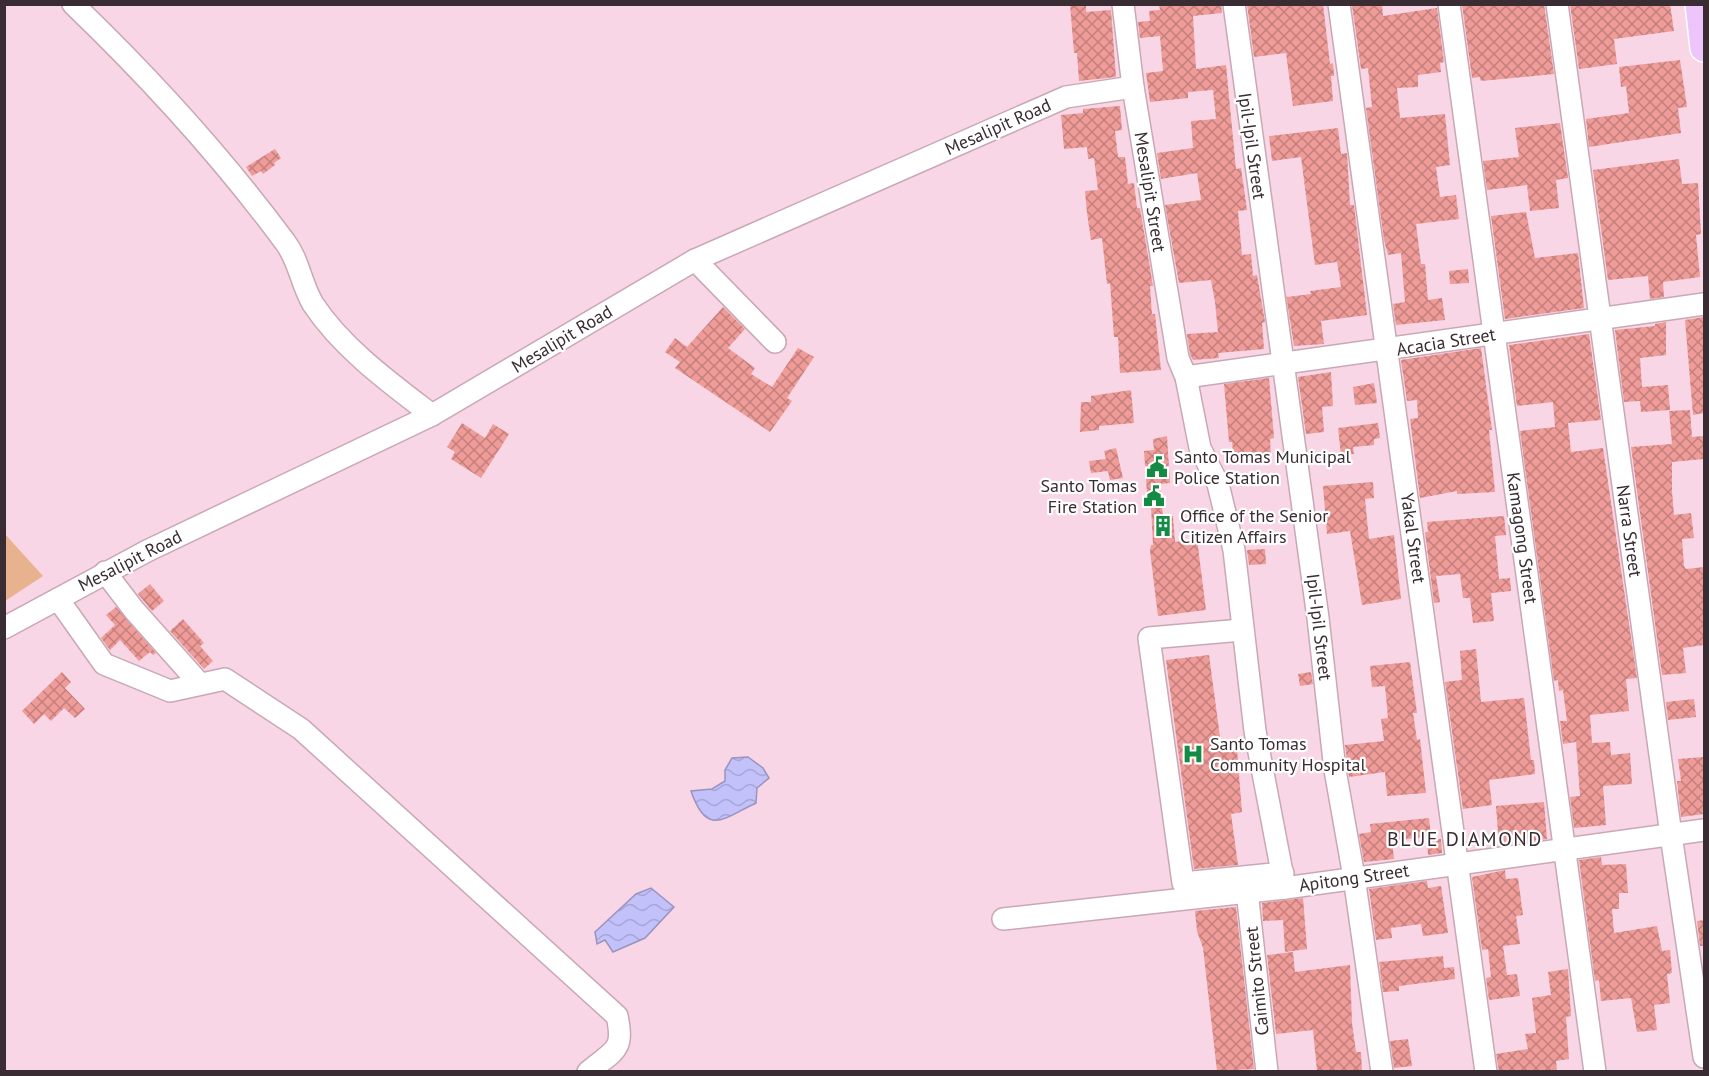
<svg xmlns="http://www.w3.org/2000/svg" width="1709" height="1076" viewBox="0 0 1709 1076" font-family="'PT Sans',sans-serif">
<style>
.grass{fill:#e8b28f}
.water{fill:url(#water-waves);stroke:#9994be;stroke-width:1.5}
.building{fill:url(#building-cross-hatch)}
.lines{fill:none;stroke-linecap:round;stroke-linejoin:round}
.minor-casing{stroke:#c9a8b6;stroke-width:24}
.major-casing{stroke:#fff;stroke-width:30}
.minor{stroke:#fff;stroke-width:21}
.major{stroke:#edc5fa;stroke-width:27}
.labels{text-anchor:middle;stroke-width:4.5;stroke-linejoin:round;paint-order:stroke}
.street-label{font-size:18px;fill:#392c32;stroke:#fff}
.poi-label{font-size:18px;fill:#392c32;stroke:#fff;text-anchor:start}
.neighbourhood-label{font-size:20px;letter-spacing:1.5px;fill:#392c32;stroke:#fff}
</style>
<defs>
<pattern id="water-waves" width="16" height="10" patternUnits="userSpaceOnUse" patternTransform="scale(1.5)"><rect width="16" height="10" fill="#c2c1fa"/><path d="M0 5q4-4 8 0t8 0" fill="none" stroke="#a7a6d7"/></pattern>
<pattern id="building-cross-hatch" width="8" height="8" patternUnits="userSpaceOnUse" patternTransform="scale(1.5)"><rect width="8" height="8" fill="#ef9c98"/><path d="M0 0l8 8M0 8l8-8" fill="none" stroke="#c37f7d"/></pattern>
</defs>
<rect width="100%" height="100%" fill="#f9d6e5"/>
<path class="grass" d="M4 533 43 576 5 601H4Z"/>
<g class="water">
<path d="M748 757 763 768 769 778 757 788 756 803C724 818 707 838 691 791L712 789 725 781V770L732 758Z"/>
<path d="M651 888 674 907 645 938 613 952 605 940 597 944 595 932 636 894Z"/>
</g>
<g class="building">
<path d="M1070 4H1086V12L1111 10 1116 77 1079 81 1077 53H1074Z"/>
<path d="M1159 4H1221L1222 13 1193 16 1196 69 1226 65 1236 169 1241 168 1247 210 1238 211 1242 255 1251 254 1253 276 1257 275 1265 322 1262 323 1264 349 1218 353 1219 358 1193 360 1190 354 1187 334 1218 332 1215 302 1211 280 1179 283 1165 205 1201 200 1197 173 1161 179 1157 153 1193 148 1191 121 1216 119 1213 90 1188 92V98L1150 102 1146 73 1163 71 1160 36 1140 38 1138 22 1150 21 1149 11 1160 10Z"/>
<path d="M1247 4H1323L1330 64 1333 63 1334 76H1331L1333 101 1293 106 1286 53 1254 57Z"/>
<path d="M1382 4 1383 16 1437 8 1444 62 1440 63 1441 72 1418 75V87L1397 88 1400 118 1445 114 1450 165 1436 167 1440 197 1456 195 1459 219 1416 224 1421 264H1425L1428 300 1442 298 1445 320 1396 325 1393 304 1405 302 1401 253 1388 255 1384 240 1366 108 1372 107 1368 68 1361 69 1352 5Z"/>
<path d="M1462 4H1544L1554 74 1481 81 1480 77 1472 78Z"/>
<path d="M1570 4H1670L1674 31 1614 39 1617 64 1579 69Z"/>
<path d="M1680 60 1687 107 1678 108 1681 133 1589 147 1586 119 1629 113 1626 86 1621 87 1619 67Z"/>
<path d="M1120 106 1122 130 1115 131 1118 157H1125L1128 184 1134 183 1137 208H1140L1153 286H1150L1152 314H1155L1161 370 1120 373 1118 337H1114L1110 283 1107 284 1102 238 1091 240 1087 213 1085 191 1098 190 1094 158 1088 159 1087 147 1064 149 1061 115 1083 113V109Z"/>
<path d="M1560 123 1568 178 1556 180 1559 208 1530 211 1527 185 1487 190 1483 161 1519 157 1515 128Z"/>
<path d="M1338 128 1341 154 1347 153 1350 205H1354L1367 315 1321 321 1324 344 1294 346 1286 294 1287 297 1311 294 1310 291 1341 287 1337 262 1315 265 1301 157 1272 161 1269 136Z"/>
<path d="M275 149 281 158 274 163 275 165 263 174 261 171 252 176 246 167Z"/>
<path d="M1679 159 1682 184 1698 183 1701 234 1696 235 1700 277 1663 282 1664 297 1650 299 1648 276 1608 280 1593 170Z"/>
<path d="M1526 212 1535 258 1578 253 1584 308 1505 319 1491 216Z"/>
<path d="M1468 269 1469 283 1450 284 1449 271Z"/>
<path d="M723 307 745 329 728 348 755 368 751 374 772 387 798 348 814 357 787 398 792 401 770 432 675 368 680 362 665 352 675 338 687 347Z"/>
<path d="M1704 317V413L1693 415 1685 320Z"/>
<path d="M1666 322V355L1640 358 1642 387 1668 385 1670 410 1641 412 1640 401 1624 402 1615 330 1655 326V324Z"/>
<path d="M1589 334 1601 420 1568 423 1571 452 1603 448 1637 678 1626 679 1629 711 1590 715 1592 743 1610 742 1611 755 1630 753 1632 784 1603 786 1606 825 1574 828 1570 797 1580 796 1576 742 1563 744 1560 721H1567L1563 690 1559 691 1558 680 1554 681 1520 431 1555 427 1553 402 1517 406 1509 345Z"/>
<path d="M1481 348 1492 430H1489L1495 492 1457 494V491L1420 498 1410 419 1418 418 1417 400 1407 401 1401 360Z"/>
<path d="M1331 372 1333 406 1322 407 1324 432 1306 434 1298 377Z"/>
<path d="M1269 378 1274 438 1270 439 1271 457 1234 461 1232 442H1229L1224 384Z"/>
<path d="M1374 383 1377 403 1355 405 1353 387Z"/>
<path d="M1131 390 1134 423 1099 426V430L1080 432 1081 402H1091V396Z"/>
<path d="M1690 410 1692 437 1704 436V459L1672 462V491L1674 515 1691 513 1694 538 1682 539 1684 566 1686 569 1704 567V645L1683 648 1686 673 1662 675 1631 447 1672 444 1669 411Z"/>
<path d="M462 423 485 438 493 424 509 434 481 478 451 459 455 452 447 447Z"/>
<path d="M1378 423 1380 438 1374 439V445L1353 447 1354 454 1341 455 1338 428Z"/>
<path d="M1167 436 1170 483 1160 484 1163 516H1173L1175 542 1197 539 1206 610 1158 616 1150 551 1151 545H1153L1151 507H1148L1144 451 1154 450 1153 439Z"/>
<path d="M1116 448 1123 478 1110 480 1108 471 1091 473 1089 461 1106 459 1104 451Z"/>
<path d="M1373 482 1374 498 1365 499 1369 539 1394 535 1401 599 1362 605 1350 531 1327 534 1323 486Z"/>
<path d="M1504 516 1506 535 1495 536 1499 579 1510 578 1511 591 1491 593 1494 621 1473 623 1470 598H1463L1460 574 1436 576 1440 602 1434 603 1425 532H1428L1427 522Z"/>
<path d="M1265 549 1266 564 1249 565 1247 550Z"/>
<path d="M150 584 164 601 152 611 138 594Z"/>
<path d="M116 607 156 653 153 655 150 652 139 661 120 640 110 650 101 638 115 625 106 615Z"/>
<path d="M183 619 204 643 200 646 213 661 204 669 170 631Z"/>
<path d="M1476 649 1481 702 1524 698 1531 760H1534L1535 774 1489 780 1492 805 1463 809 1445 682 1462 680 1460 651Z"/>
<path d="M1209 655 1222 752 1237 750 1242 812 1231 814 1238 865 1194 869 1166 660Z"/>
<path d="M1410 662 1417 713H1413L1417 740 1420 739 1426 793 1387 796 1385 772 1349 777 1345 745 1384 741 1381 719 1388 718 1385 686 1372 687 1370 666Z"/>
<path d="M62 672 71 682 65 688 85 709 75 718 64 708 51 721 44 714 34 724 22 711Z"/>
<path d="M1311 672 1313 684 1300 686 1298 674Z"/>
<path d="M1694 699 1696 717 1668 720 1666 702Z"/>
<path d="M1703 757 1704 814 1681 817 1677 781H1681L1678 759Z"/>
<path d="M1544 802 1547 839 1499 845 1496 806Z"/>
<path d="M1429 818 1431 836 1392 841 1394 859 1364 862 1359 834 1371 832 1370 824Z"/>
<path d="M1441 839 1442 853 1428 855 1427 841Z"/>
<path d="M1601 857 1602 865 1626 864 1628 893H1619V909H1612L1614 933 1657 926 1662 951 1670 950 1672 973 1667 974 1670 1003 1654 1005 1657 1030 1637 1032 1631 998 1601 1001 1599 980 1595 981 1579 860Z"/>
<path d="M1505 870 1506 879 1518 878 1523 915 1516 916 1520 944 1503 946 1507 975 1517 974 1520 996 1489 1000 1486 978 1491 977 1488 949 1482 950 1472 877Z"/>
<path d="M1427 881 1428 888 1441 886 1448 933 1423 936 1421 924 1391 928 1392 938 1376 940 1369 889Z"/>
<path d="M1303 898 1307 949 1285 952 1283 920 1263 921 1262 903Z"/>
<path d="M1236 907 1254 1069 1217 1071 1203 948 1197 931 1195 911Z"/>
<path d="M1704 920V946H1700L1697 921Z"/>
<path d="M1293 952 1295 972 1350 965 1352 1023 1356 1052H1361L1362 1071H1317L1313 1030 1276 1034 1267 955Z"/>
<path d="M1443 956 1444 968 1454 967 1455 979 1399 986V991L1383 992 1379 962Z"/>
<path d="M1568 969 1571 1016 1566 1017 1569 1059 1556 1061 1557 1071H1499L1496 1054 1528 1049 1525 1034 1536 1033 1532 998 1551 995 1548 972Z"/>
<path d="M1408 1039 1412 1066 1394 1068 1390 1041Z"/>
</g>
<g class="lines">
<defs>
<g id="minor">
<path d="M73 4C149 77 222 157 285 242 299 260 301 284 313 304 342 348 390 383 432 415"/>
<path d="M1123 4 1133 87 1178 358 1186 377 1200 448 1218 484 1234 550 1255 731 1285 888"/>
<path d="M1234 4 1318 618 1335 770 1354 877 1382 1072"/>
<path d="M1339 4 1486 1072"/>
<path d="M1449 4 1595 1072"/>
<path d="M1557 4 1671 835 1704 1057"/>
<path d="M695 260 775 342"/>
<path d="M1186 377 1704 304"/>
<path d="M105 572 134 610 200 684"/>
<path d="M58 599 104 664 170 691 225 679 301 729 617 1016C625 1051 614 1050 588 1072"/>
<path d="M4 628 147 551 432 415 695 260 1066 97 1133 87"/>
<path d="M1242 630 1149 638 1183 883 1283 873"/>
<path d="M1247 891 1267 1072"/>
<path d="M1003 919 1285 888 1704 830"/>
</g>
<path id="major" d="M1699 4 1704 48"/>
</defs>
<use href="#minor" class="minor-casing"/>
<use href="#major" class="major-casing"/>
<use href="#minor" class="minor"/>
<use href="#major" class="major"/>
</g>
<defs>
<symbol id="civic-bare" viewBox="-9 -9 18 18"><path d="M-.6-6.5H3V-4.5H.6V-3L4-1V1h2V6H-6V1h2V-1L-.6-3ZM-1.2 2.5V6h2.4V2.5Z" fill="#148a44" stroke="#fff" stroke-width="2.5" paint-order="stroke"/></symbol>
<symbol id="building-bare" viewBox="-9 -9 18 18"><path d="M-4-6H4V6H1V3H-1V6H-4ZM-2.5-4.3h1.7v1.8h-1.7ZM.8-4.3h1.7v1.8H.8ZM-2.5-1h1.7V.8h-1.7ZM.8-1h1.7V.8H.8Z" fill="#148a44" stroke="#fff" stroke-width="2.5" paint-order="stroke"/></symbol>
<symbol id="hospital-bare" viewBox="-9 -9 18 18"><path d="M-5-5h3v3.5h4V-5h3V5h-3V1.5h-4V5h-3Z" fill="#148a44" stroke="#fff" stroke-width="2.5" paint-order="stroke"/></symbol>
</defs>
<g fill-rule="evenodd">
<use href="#civic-bare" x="1142" y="452" width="30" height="30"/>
<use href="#civic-bare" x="1139" y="481" width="30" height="30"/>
<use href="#building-bare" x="1148" y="511" width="30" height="30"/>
<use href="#hospital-bare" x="1178" y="739" width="30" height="30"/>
</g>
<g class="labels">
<g class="street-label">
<text transform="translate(998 127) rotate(-24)" y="6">Mesalipit Road</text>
<text transform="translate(1252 146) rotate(82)" y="6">Ipil-Ipil Street</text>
<text transform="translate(1150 192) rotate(81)" y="6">Mesalipit Street</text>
<text transform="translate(562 339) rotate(-31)" y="6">Mesalipit Road</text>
<text transform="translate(1446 342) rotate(-9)" y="6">Acacia Street</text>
<text transform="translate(1629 531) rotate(82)" y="6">Narra Street</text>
<text transform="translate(1413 538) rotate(82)" y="6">Yakal Street</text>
<text transform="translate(1522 538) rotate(82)" y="6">Kamagong Street</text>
<text transform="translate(130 561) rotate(-27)" y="6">Mesalipit Road</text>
<text transform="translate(1319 627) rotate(83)" y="6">Ipil-Ipil Street</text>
<text transform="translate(1354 878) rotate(-8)" y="6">Apitong Street</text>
<text transform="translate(1257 981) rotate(-96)" y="6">Caimito Street</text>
</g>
<g class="poi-label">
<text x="1174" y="463">Santo Tomas Municipal<tspan x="1174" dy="21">Police Station</tspan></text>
<text x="1137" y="492" text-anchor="end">Santo Tomas<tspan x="1137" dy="21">Fire Station</tspan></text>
<text x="1180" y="522">Office of the Senior<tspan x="1180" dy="21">Citizen Affairs</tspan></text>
<text x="1210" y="750">Santo Tomas<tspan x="1210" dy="21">Community Hospital</tspan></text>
</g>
<g class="neighbourhood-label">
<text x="1465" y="846">BLUE DIAMOND</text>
</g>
</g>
<rect width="1709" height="1076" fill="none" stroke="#392c32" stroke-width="12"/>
</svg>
